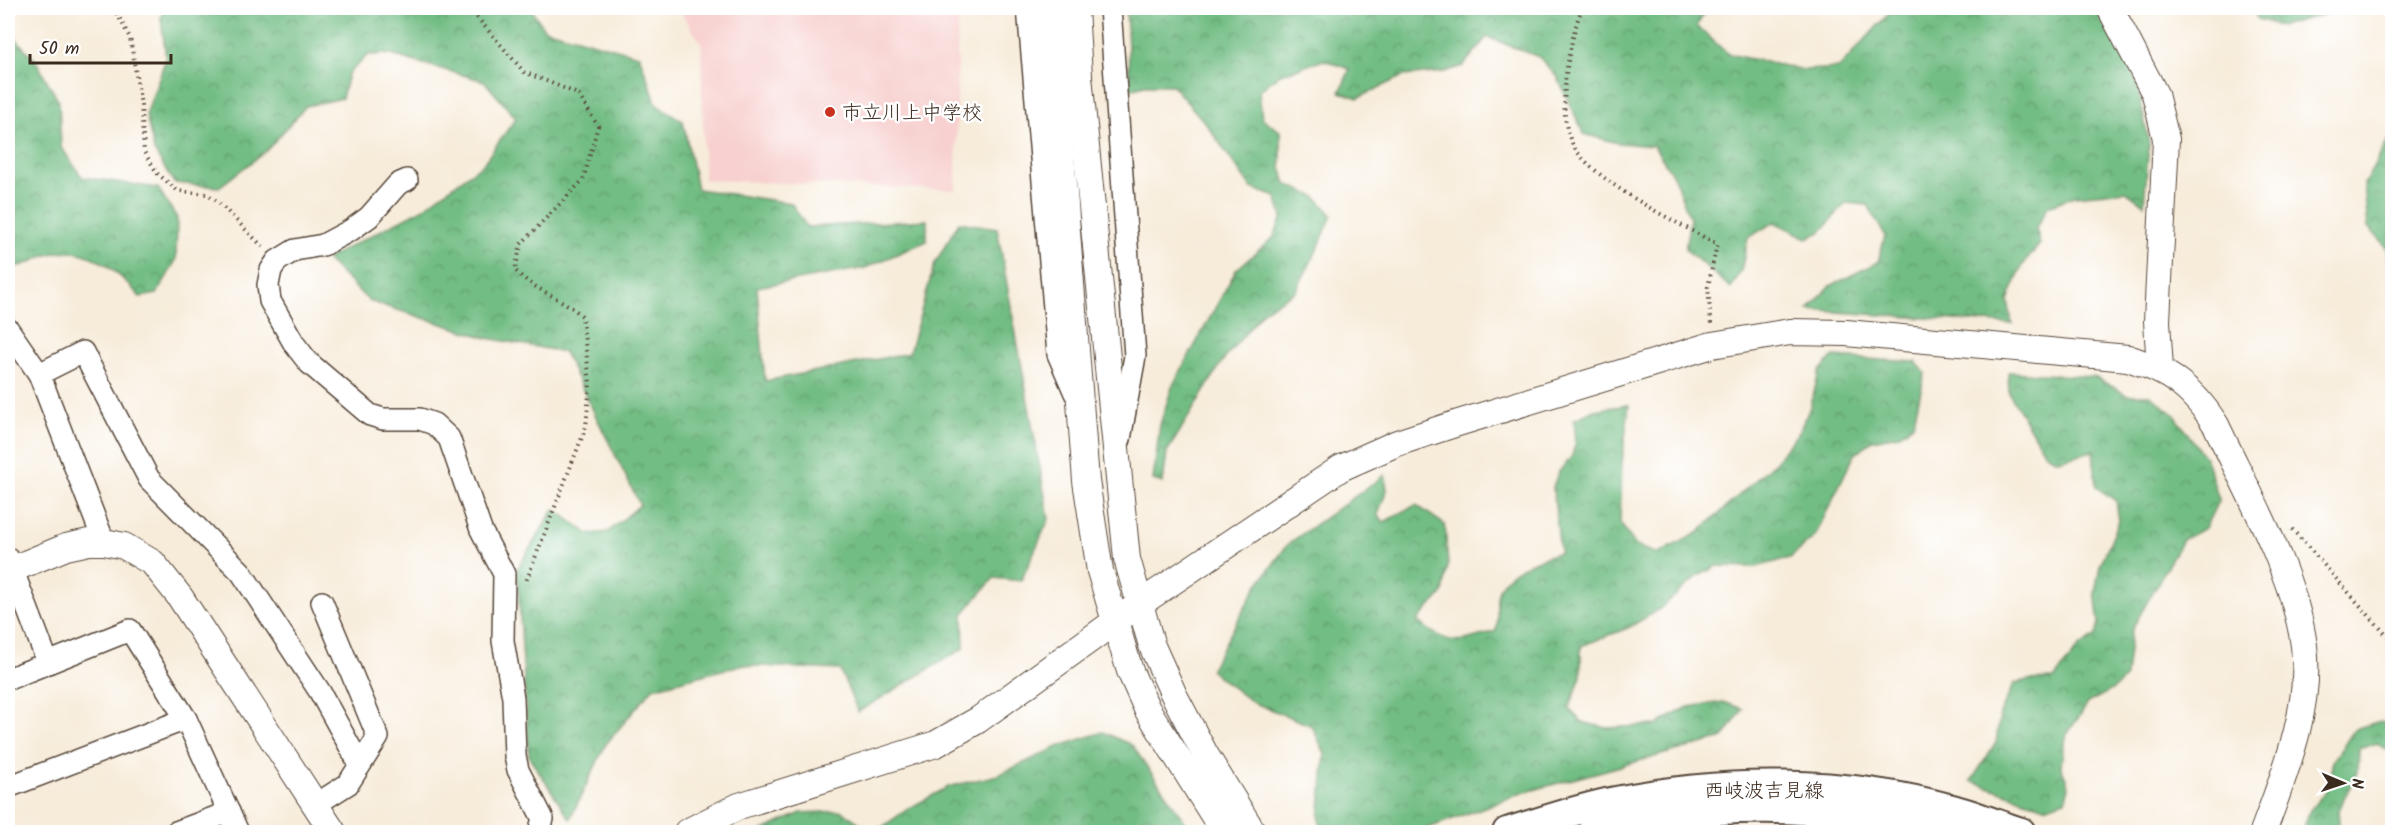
<svg xmlns="http://www.w3.org/2000/svg" width="2400" height="840" viewBox="0 0 2400 840" font-family="Kalam,'Klee One',sans-serif">
<style>
.built{fill:#f7d0cf}
.forest{fill:url(#forest-crowns);stroke:#567451;stroke-width:1.5}
.lines{fill:none;stroke-linecap:round;stroke-linejoin:round}
.minor-casing{stroke:#57473a;stroke-width:24}
.tertiary-casing{stroke:#57473a;stroke-width:28}
.secondary-casing{stroke:#57473a;stroke-width:32}
.path{stroke:#57473a;stroke-width:4;stroke-dasharray:1.5 4.5;stroke-linecap:butt}
.minor{stroke:#fff;stroke-width:21}
.tertiary{stroke:#fff;stroke-width:26}
.secondary{stroke:#fff;stroke-width:28}
.poi-dot{fill:#c8321e;stroke:#fff;stroke-width:2}
.labels{text-anchor:middle;stroke-width:5;stroke-linejoin:round;paint-order:stroke}
.poi-label{font-size:20px;fill:#3b2a1e;stroke:#fff;text-anchor:start}
.street-label{font-size:20px;fill:#3b2a1e;stroke:#fff}
</style>
<defs>
<pattern id="forest-crowns" width="20" height="18" patternUnits="userSpaceOnUse" patternTransform="scale(1.5)"><rect width="20" height="18" fill="#72bd84"/><path d="M2 6a3 3 0 1 1 6 0M12 15a3 3 0 1 1 6 0" fill="none" stroke="#5f9a6b"/></pattern>
</defs>
<rect width="100%" height="100%" fill="#fff"/>
<filter id="ink" filterUnits="userSpaceOnUse"><feTurbulence type="fractalNoise" baseFrequency=".0167" numOctaves="2"/><feDisplacementMap in="SourceGraphic" scale="12" xChannelSelector="R" yChannelSelector="G"/><feConvolveMatrix kernelMatrix="1 2 1 2 8 2 1 2 1" color-interpolation-filters="sRGB"/></filter>
<filter id="wash" filterUnits="userSpaceOnUse"><feTurbulence type="fractalNoise" baseFrequency=".008" numOctaves="4" result="noise"/><feDisplacementMap in="SourceGraphic" scale="24" xChannelSelector="R" yChannelSelector="G"/><feGaussianBlur stdDeviation="1.35" result="paint"/><feColorMatrix in="noise" values="0 0 0 0 0 0 0 0 0 0 0 0 0 0 0 0 0 1.4 0 .05"/><feComposite in="paint" operator="in"/></filter>
<g filter="url(#wash)">
<rect width="100%" height="100%" fill="#f7ecda"/>
<path class="built" d="M678 8H958L956 190 704 180 701 43Z"/>
<g class="forest">
<path d="M165 8H531L544 29 639 55 657 105 683 121 697 189 791 203 807 227 927 220V241L865 268 757 287 765 381 909 353 935 263 959 222 997 228 1049 519 1021 581 994 578 963 614 964 648 858 712 840 670 741 665 653 688 606 744 570 819 529 757 517 569 554 509 589 534 608 532 640 505 564 352 487 338 369 301 326 259 422 209 483 164 516 118 484 81 388 54 368 55 348 74 342 98 306 106 266 151 219 187 174 183 154 151 146 115 166 58 161 17Z"/>
<path d="M1126 8H1707L1697 26 1728 54 1804 70 1839 68 1894 8H2095L2137 81 2149 144 2144 204 2126 191 2075 196 2048 206 2036 228 2040 244 2023 265 2008 300 2012 324 1808 310 1830 286 1878 262 1885 236 1868 205 1846 203 1821 232 1807 238 1774 222 1748 238 1741 271 1731 288 1685 249 1690 219 1674 177 1654 146 1618 143 1584 134 1557 77 1539 57 1487 37 1463 66 1444 72 1403 76 1358 98 1340 92 1350 69 1324 60 1280 74 1259 91 1262 118 1281 132V167L1286 184 1316 197 1332 215 1319 246 1296 291 1263 311 1222 362 1167 452 1163 483 1153 480 1160 425 1172 387 1236 270 1274 237 1282 217 1276 197 1251 188 1207 125 1172 85H1145L1130 89Z"/>
<path d="M2251 8H2329L2326 14 2281 26 2258 19Z"/>
<path d="M8 30 36 61 59 102 61 147 82 177 158 188 177 218 176 260 157 294 140 297C117 270 86 242 47 255 32 260 24 269 8 265Z"/>
<path d="M2392 134V311L2388 249 2368 227 2364 184Z"/>
<path d="M1832 357 1916 362 1925 373 1913 425 1898 435 1872 440 1854 455 1815 536 1790 558 1756 567 1717 566 1698 576 1660 609 1628 628 1581 646V676L1569 709 1582 722 1607 728 1656 725 1688 707 1723 702 1743 709 1723 738 1522 793 1418 832H1323L1319 820 1325 754 1312 726 1252 702 1210 670 1257 586 1288 544 1385 475 1387 490 1378 515 1384 522 1416 505 1445 525 1448 566 1443 593 1417 621C1451 648 1458 643 1496 631 1499 619 1496 610 1497 598 1500 569 1538 560 1560 552L1553 487 1558 473 1572 456 1576 442 1574 420 1594 410 1629 405 1622 463 1620 523 1636 546 1658 554 1698 533 1774 463 1799 432 1811 405 1819 372Z"/>
<path d="M2008 372 2094 377 2128 395H2150L2174 414 2206 459 2219 499 2205 528 2182 540 2131 631 2126 677 2114 689 2089 702 2065 737 2061 765 2069 787 2065 800 2045 807 1971 781 1996 743 2000 714 2014 684 2028 680 2054 679 2080 646 2096 636 2099 623 2095 592 2100 566 2119 521 2116 501 2096 487 2093 451 2058 460 2045 454 2009 393Z"/>
<path d="M2380 721 2392 725V753L2377 743 2359 749 2358 771 2338 810 2340 832H2306L2305 824 2310 810 2327 789 2333 761 2355 729Z"/>
<path d="M1103 732 1132 745 1192 832H875L908 809 948 787 998 775 1060 746Z"/>
<path d="M842 811 873 832H759L801 813Z"/>
</g>
</g>
<g filter="url(#ink)">
<g class="lines">
<defs>
<g id="minor">
<path d="M1028 8 1058 354 1075 393"/>
<path d="M1110 8 1135 356 1120 439"/>
<path d="M407 180 398 184 369 217 351 230 323 245 295 250 277 261 271 270 268 285 270 301 295 345 309 363 370 415 383 419H420L434 424 449 438 481 530 504 574 503 641 513 698 515 756 518 770 543 819 539 832"/>
<path d="M8 329 39 374 104 542"/>
<path d="M39 374 83 352 149 479 241 572 320 692 360 765"/>
<path d="M8 558 48 663"/>
<path d="M8 679 130 630 186 719 238 832"/>
<path d="M8 787 186 719"/>
<path d="M315 805 348 784 378 737 322 602"/>
<path d="M176 832 229 812"/>
</g>
<g id="tertiary">
<path d="M1050 8 1086 481 1100 571 1130 671 1147 709 1224 832"/>
<path d="M1075 8 1079 76 1127 559 1152 646 1174 695 1205 754 1253 832"/>
<path d="M2110 8 2155 94 2166 139 2157 321 2160 369"/>
<path d="M8 571 66 547 89 542H104L124 546 153 563 180 597 333 832"/>
<path d="M687 832 739 806 936 744 978 720 1138 605 1341 468 1397 443 1455 424 1712 345 1790 332 1846 333 2128 358C2170 372 2192 387 2216 425 2247 491 2295 575 2304 646 2312 708 2284 775 2263 832"/>
</g>
<g id="secondary">
<path d="M1507 832C1543 821 1579 808 1616 801 1725 779 1844 779 1952 809 1975 815 1998 825 2021 832"/>
<path d="M1592 832C1705 799 1828 803 1941 832"/>
</g>
</defs>
<use href="#minor" class="minor-casing"/>
<use href="#tertiary" class="tertiary-casing"/>
<use href="#secondary" class="secondary-casing"/>
<g class="path">
<path d="M114 8 130 38 141 105 144 152 158 174 178 191 207 194 217 201 265 249"/>
<path d="M469 8 524 72 578 94 598 126 583 180 521 244 515 270C534 291 562 297 582 316L590 383 586 427 525 584"/>
<path d="M1582 8C1569 41 1553 119 1576 150 1603 187 1676 222 1717 244L1708 287 1711 324"/>
<path d="M2292 529 2389 638H2392"/>
</g>
<use href="#minor" class="minor"/>
<use href="#tertiary" class="tertiary"/>
<use href="#secondary" class="secondary"/>
</g>
</g>
<circle class="poi-dot" cx="830" cy="112" r="6"/>
<g class="labels">
<g class="poi-label">
<text x="842" y="119">市立川上中学校</text>
</g>
<g class="street-label">
<text x="1764" y="797">西岐波吉見線</text>
</g>
</g>
<rect width="2400" height="840" fill="none" stroke="#fff" stroke-width="30"/>
<g transform="translate(2343 783) rotate(92)" stroke="#ffffff" stroke-width="4.5" paint-order="stroke">
<path d="M0-4.5L10 22L0 15L-10 22Z" fill="#3b2a1e"/>
<text y="-9" font-size="16" font-weight="bold" text-anchor="middle" fill="#3b2a1e">N</text>
</g>
<path d="M30 54v9h141v-9" fill="none" stroke="#3b2a1e" stroke-width="3"/>
<text x="39" y="54" font-size="18" fill="#3b2a1e" stroke="#ffffff" stroke-width="4.5" paint-order="stroke">50 m</text>
</svg>
